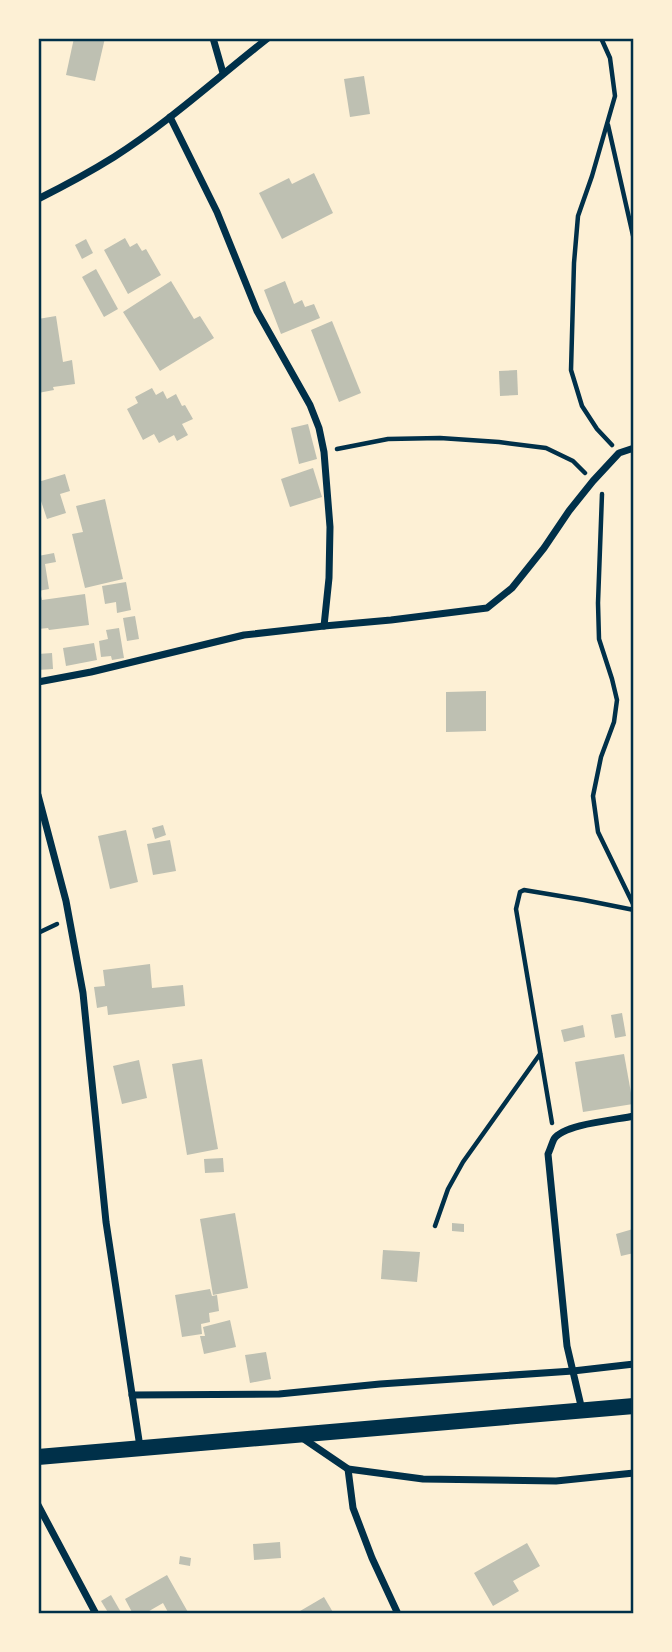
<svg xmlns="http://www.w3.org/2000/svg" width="672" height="1652" viewBox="0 0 672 1652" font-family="'Public Sans',sans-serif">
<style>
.building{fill:#bec0b2}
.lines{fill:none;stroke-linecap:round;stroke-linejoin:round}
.path{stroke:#003049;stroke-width:4.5}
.minor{stroke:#003049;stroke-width:7}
.trunk{stroke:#003049;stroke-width:16}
.neatline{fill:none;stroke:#003049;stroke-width:2.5}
</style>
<rect width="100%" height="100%" fill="#fdf0d5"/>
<g class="building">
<path d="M74 38H105L95 81 66 75Z"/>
<path d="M364 76 370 114 350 117 344 79Z"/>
<path d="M314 173 333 213 282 239 259 193 289 178 292 184Z"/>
<path d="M125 238 130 247 137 243 142 251 146 249 161 275 128 294 104 250Z"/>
<path d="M86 239 93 253 82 259 75 245Z"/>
<path d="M96 269 118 309 104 317 82 277Z"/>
<path d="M171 281 194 319 200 316 214 338 160 371 123 312Z"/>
<path d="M285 281 294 304 302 300 305 307 314 304 320 318 281 334 264 290Z"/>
<path d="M56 316 63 362 72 360 75 384 53 387 54 390 38 393V319Z"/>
<path d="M332 321 361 393 339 402 311 330Z"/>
<path d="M517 370 518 395 500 396 499 371Z"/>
<path d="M152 388 156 395 163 391 167 399 176 394 182 406 185 405 193 419 182 424 188 435 177 441 174 435 159 443 154 434 143 440 127 409 138 403 135 397Z"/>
<path d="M308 424 317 459 299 464 291 428Z"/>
<path d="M313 468 322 497 290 507 281 479Z"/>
<path d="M65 474 70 491 60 494 66 513 47 519 41 501 38 502V482Z"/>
<path d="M105 499 123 579 85 588 72 534 83 532 76 506Z"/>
<path d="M54 553 56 562 45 564 49 589 38 591V556Z"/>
<path d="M126 582 131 610 117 613 116 602 105 604 102 586Z"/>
<path d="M85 594 89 625 49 630 48 628 38 629V596H41L42 600Z"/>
<path d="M135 616 139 639 127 641 123 618Z"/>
<path d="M119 628 124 658 112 660 111 656 101 657 99 641 108 639 106 630Z"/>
<path d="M94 643 97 660 66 666 63 648Z"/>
<path d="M52 653 53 669 38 670V654Z"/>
<path d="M486 691V731L446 732V692Z"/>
<path d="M163 825 166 835 155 839 152 828Z"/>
<path d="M126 830 138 882 110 889 98 836Z"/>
<path d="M170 840 176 871 153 875 147 844Z"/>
<path d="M150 964 152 988 183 985 185 1006 108 1015 107 1006 97 1008 94 987 105 986 103 970Z"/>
<path d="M622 1013 626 1036 615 1038 611 1015Z"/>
<path d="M583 1025 585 1037 564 1042 561 1030Z"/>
<path d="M624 1054 633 1104 583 1112 575 1062Z"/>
<path d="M202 1059 218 1149 187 1155 172 1064Z"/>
<path d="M139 1060 147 1098 122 1104 113 1066Z"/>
<path d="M223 1158 224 1172 205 1173 204 1159Z"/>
<path d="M235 1213 248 1288 213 1295 200 1219Z"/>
<path d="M452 1223 464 1224V1232L452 1231Z"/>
<path d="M633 1229 634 1253 621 1256 616 1234Z"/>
<path d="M383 1250 420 1252 417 1282 381 1279Z"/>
<path d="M210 1289 212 1296 217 1295 219 1311 209 1313 210 1322 201 1324 202 1334 182 1337 175 1295Z"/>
<path d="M230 1320 236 1347 204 1354 200 1336H205L203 1327Z"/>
<path d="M266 1352 271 1379 250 1383 245 1355Z"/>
<path d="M280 1542 281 1558 254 1560 253 1544Z"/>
<path d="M527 1543 540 1566 513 1581 519 1591 493 1606 474 1573Z"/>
<path d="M180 1556 191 1558 190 1566 179 1564Z"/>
<path d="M167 1575 189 1614H169L163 1603 144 1614H133L125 1599Z"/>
<path d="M111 1595 122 1614H109L101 1601Z"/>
<path d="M324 1597 334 1614H295Z"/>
</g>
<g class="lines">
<g class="path">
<path d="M601 38 610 58 615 96 592 176 578 216 574 263 571 370 582 406 597 429 612 445"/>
<path d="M608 125 634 240"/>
<path d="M337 449 388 439 440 438 499 442 546 448 573 461 585 473"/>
<path d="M602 494 598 603 599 639 612 679 617 700 614 722 601 757 593 796 598 832 634 906"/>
<path d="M38 933 57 924"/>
<path d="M552 1123 516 909 520 892 524 890 584 900 634 910"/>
<path d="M435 1226 448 1189 463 1162 540 1054"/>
</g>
<g class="minor">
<path d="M213 38 223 73"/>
<path d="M170 117 217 212 257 311 310 405 319 428 324 452 330 527 329 578 324 626"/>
<path d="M38 199C64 186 90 172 114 157 169 122 217 78 268 38"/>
<path d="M38 682 91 672 244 635 324 626 391 620 487 608 512 588 544 548 569 511 593 481 619 453 634 448"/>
<path d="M38 795 66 901 83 993 106 1222 140 1447"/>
<path d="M132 1395 279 1394 380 1384 573 1371 634 1364"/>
<path d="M582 1410 567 1346 548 1154C550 1150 552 1143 554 1139 564 1124 616 1120 634 1116"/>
<path d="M301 1437 348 1469 423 1479 556 1481 634 1473"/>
<path d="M348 1469 353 1508 372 1558 398 1614"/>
<path d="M38 1505 96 1614"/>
</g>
<path class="trunk" d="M38 1457 634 1406"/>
</g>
<rect width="672" height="1652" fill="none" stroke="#fdf0d5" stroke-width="80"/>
<rect x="40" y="40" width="592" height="1572" class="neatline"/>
</svg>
